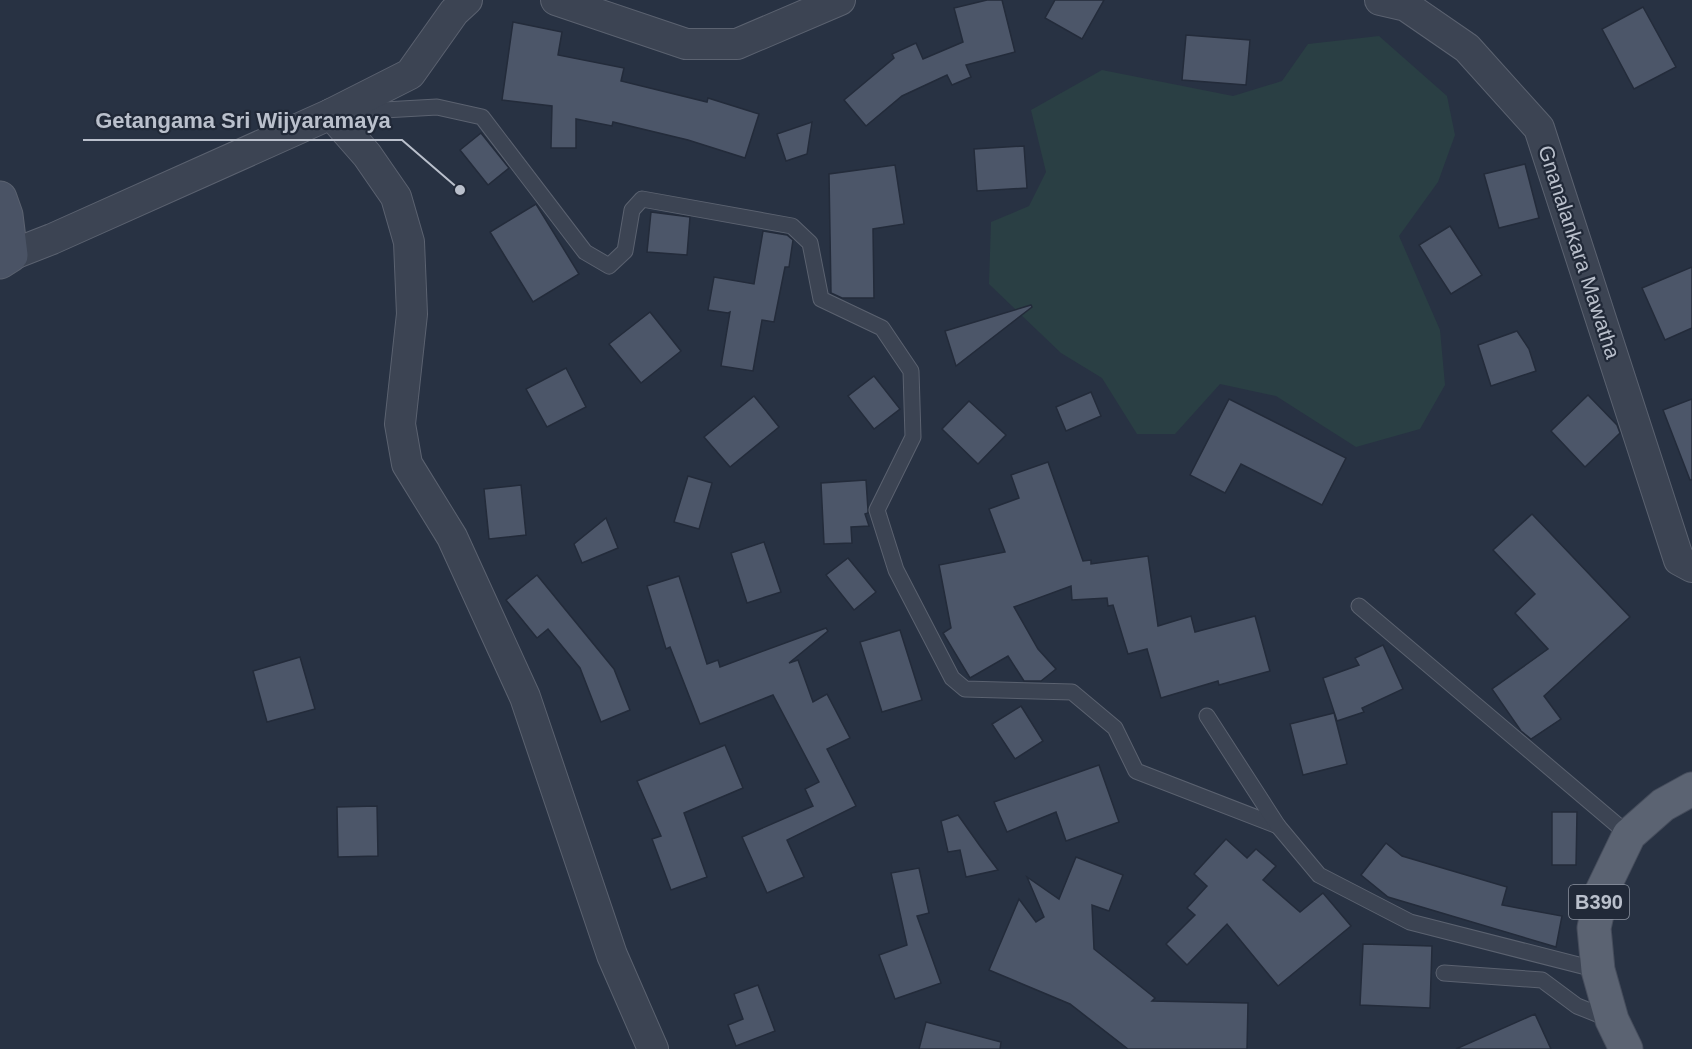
<svg xmlns="http://www.w3.org/2000/svg" width="1692" height="1049" viewBox="0 0 1692 1049" font-family="Arial,sans-serif">
<style>
.green{fill:#2a3f44}
.building{fill:#4c5669;stroke:#232b3a;stroke-width:1.5}
.lines{fill:none;stroke-linecap:round;stroke-linejoin:round}
.lane-casing{stroke:#5b6270;stroke-width:17}
.street-casing{stroke:#5b6270;stroke-width:32}
.secondary-casing{stroke:#5b6270;stroke-width:35}
.primary-casing{stroke:#464d5c;stroke-width:35}
.lane{stroke:#3c4453;stroke-width:15}
.street{stroke:#3c4453;stroke-width:30}
.secondary{stroke:#4a5365;stroke-width:33}
.primary{stroke:#5b6372;stroke-width:33}
.labels{text-anchor:middle;stroke-width:4.5;stroke-linejoin:round;paint-order:stroke}
.shield{fill:#212938;stroke:#8c93a0;stroke-width:1.5}
.shield-label{font-size:20px;font-weight:bold;fill:#bac0cc}
.street-label{font-size:21px;fill:#bac0cc;stroke:#212938}
.leader{fill:none;stroke:#bac0cc;stroke-width:2}
.callout-dot{fill:#bac0cc;stroke:#212938;stroke-width:2}
.callout-label{font-size:22px;text-anchor:middle;font-weight:bold;fill:#bac0cc;stroke:#212938;stroke-width:4.5;stroke-linejoin:round;paint-order:stroke}
</style>
<rect width="100%" height="100%" fill="#283243"/>
<path class="green" d="M1379 36 1447 96 1455 135 1438 182 1399 236 1440 330 1445 385 1420 429 1356 447 1276 396 1220 384 1175 434H1137L1102 378 1061 353 989 284 991 222 1029 206 1046 172 1031 110 1102 70 1233 96 1282 81 1308 44Z"/>
<g class="building">
<path d="M987 0H1002L1015 52 966 65 971 77 952 85 947 75 902 96 866 126 844 100 894 58 892 54 916 43 923 59 963 42 954 8Z"/>
<path d="M1055 0H1104L1082 39 1045 18Z"/>
<path d="M1643 7 1676 67 1634 89 1602 29Z"/>
<path d="M513 22 562 32 558 55 624 68 621 81 707 102 708 98 759 114 745 158 688 140 613 122 612 126 576 119V148H551L552 106 502 100Z"/>
<path d="M1186 35 1250 40 1246 85 1182 80Z"/>
<path d="M812 122 807 154 786 161 777 134Z"/>
<path d="M481 133 509 168 488 185 460 150Z"/>
<path d="M1024 146 1027 188 977 191 974 149Z"/>
<path d="M1525 164 1539 218 1499 228 1484 174Z"/>
<path d="M895 165 904 224 873 229 874 298H842L831 293 829 174Z"/>
<path d="M536 204 579 274 533 302 490 232Z"/>
<path d="M651 212 690 217 687 255 647 252Z"/>
<path d="M1450 226 1482 275 1451 294 1419 245Z"/>
<path d="M763 231 787 235 793 240 789 267H785L774 322 762 320 753 371 721 366 730 312 728 313 708 310 714 277 754 284Z"/>
<path d="M1692 267V328L1665 340 1642 288Z"/>
<path d="M1031 305 1032 307 956 366 945 331Z"/>
<path d="M650 312 681 351 641 383 609 344Z"/>
<path d="M1517 331 1529 349 1536 371 1491 386 1478 345Z"/>
<path d="M566 368 586 407 547 427 526 389Z"/>
<path d="M874 376 900 409 874 429 848 396Z"/>
<path d="M1091 392 1101 416 1066 431 1056 407Z"/>
<path d="M1588 395 1617 425 1620 433 1585 467 1551 431Z"/>
<path d="M754 396 779 427 730 467 704 437Z"/>
<path d="M1229 399 1346 458 1322 505 1241 464 1225 493 1190 475Z"/>
<path d="M1692 399V480H1690L1663 410Z"/>
<path d="M969 401 1006 435 978 464 942 429Z"/>
<path d="M1048 462 1083 561 1091 560V564L1148 556 1158 626 1191 616 1195 632 1255 616 1270 671 1219 685 1218 681 1161 698 1147 649 1128 654 1113 605 1108 606 1107 598 1072 600 1071 586 1014 607 1038 649 1056 669 1041 681H1024L1008 656 970 678 943 633 951 628 939 565 1005 552 989 509 1019 498 1011 475Z"/>
<path d="M688 476 712 483 699 529 674 522Z"/>
<path d="M866 480 868 510V513L865 514 869 526 851 527 852 543 824 544 821 483Z"/>
<path d="M521 485 526 535 489 539 484 489Z"/>
<path d="M1532 514 1630 617 1544 696 1561 719 1531 739 1521 731 1492 689 1548 649 1515 613 1535 594 1493 550Z"/>
<path d="M606 518 618 548 582 563 574 544Z"/>
<path d="M764 542 781 592 747 603 731 553Z"/>
<path d="M848 558 876 592 854 610 826 575Z"/>
<path d="M537 575 614 669 630 710 601 722 580 668 548 629 537 638 506 600Z"/>
<path d="M679 576 707 664 718 660 720 667 826 628 828 631 789 663 798 660 813 702 827 694 850 738 827 749 856 806 787 840 804 877 767 893 742 837 813 806 805 789 819 782 773 695 700 724 670 647 666 649 647 586Z"/>
<path d="M900 630 922 700 882 712 860 642Z"/>
<path d="M1383 645 1403 689 1362 708 1364 712 1337 721 1323 678 1359 665 1355 658Z"/>
<path d="M300 657 315 709 267 722 253 671Z"/>
<path d="M1021 706 1043 741 1015 759 992 724Z"/>
<path d="M1334 713 1347 764 1303 775 1290 724Z"/>
<path d="M725 745 743 788 684 813 707 877 671 890 652 839 661 836 637 781Z"/>
<path d="M1099 765 1119 822 1066 841 1056 812 1007 832 994 802Z"/>
<path d="M377 806 378 856 338 857 337 807Z"/>
<path d="M1552 812H1577L1576 865H1552Z"/>
<path d="M958 815 980 846 998 870 966 877 960 850 948 852 941 821Z"/>
<path d="M1226 839 1247 858 1256 849 1276 866 1263 880 1300 912 1323 893 1351 926 1278 986 1227 924 1187 965 1166 944 1195 915 1187 908 1207 886 1194 874Z"/>
<path d="M1386 843 1402 856 1507 887 1502 905 1562 916 1556 947 1388 897 1361 875Z"/>
<path d="M1076 857 1123 875 1109 911 1092 905 1094 949 1155 998 1152 1001 1248 1003 1247 1049H1128L1070 1004 989 970 1019 899 1036 922 1044 917 1027 877 1059 899Z"/>
<path d="M919 868 929 913 917 916 941 983 895 999 879 955 907 945 891 873Z"/>
<path d="M1363 944 1432 946 1430 1008 1360 1005Z"/>
<path d="M758 985 775 1031 736 1046 728 1025 743 1019 734 994Z"/>
<path d="M1535 1014 1551 1049H1456Z"/>
<path d="M926 1022 1001 1042 1000 1049H919Z"/>
</g>
<g class="lines">
<defs>
<g id="lane">
<path d="M349 112 437 107 482 117 585 252 609 266 625 251 632 210 642 199 792 226 810 243 821 299 882 328 911 371 913 437 877 510 896 570 952 678 965 689 1072 692 1115 728 1136 771 1278 826"/>
<path d="M1359 606 1629 835"/>
<path d="M1207 716 1278 826 1319 875 1410 922 1598 970"/>
<path d="M1444 973 1542 980 1577 1006 1612 1020"/>
</g>
<g id="street">
<path d="M556 0 686 44H737L840 0"/>
<path d="M1380 0 1406 6 1467 48 1539 128 1679 560 1692 567"/>
<path d="M331 114 367 155 396 197 409 242 412 314 400 424 407 464 452 537 525 697 612 955 653 1049"/>
<path d="M11 255 52 239 331 114 410 74 454 12 467 0"/>
</g>
<path id="secondary" d="M0 198 6 215 11 255 0 262"/>
<path id="primary" d="M1626 1049 1612 1020 1598 970 1594 928 1602 891 1629 835 1663 805 1692 789"/>
</defs>
<use href="#lane" class="lane-casing"/>
<use href="#street" class="street-casing"/>
<use href="#secondary" class="secondary-casing"/>
<use href="#primary" class="primary-casing"/>
<use href="#lane" class="lane"/>
<use href="#street" class="street"/>
<use href="#secondary" class="secondary"/>
<use href="#primary" class="primary"/>
</g>
<g class="labels">
<rect class="shield" x="1569" y="885" width="60" height="34" rx="4.5"/>
<g class="shield-label">
<text x="1599" y="909">B390</text>
</g>
<g class="street-label">
<text transform="translate(1579 252) rotate(72)" y="7">Gnanalankara Mawatha</text>
</g>
</g>
<path class="leader" d="M460 190L402 140H83"/>
<circle class="callout-dot" cx="460" cy="190" r="6"/>
<g class="callout-label">
<text x="243" y="128">Getangama Sri Wijyaramaya</text>
</g>
</svg>
